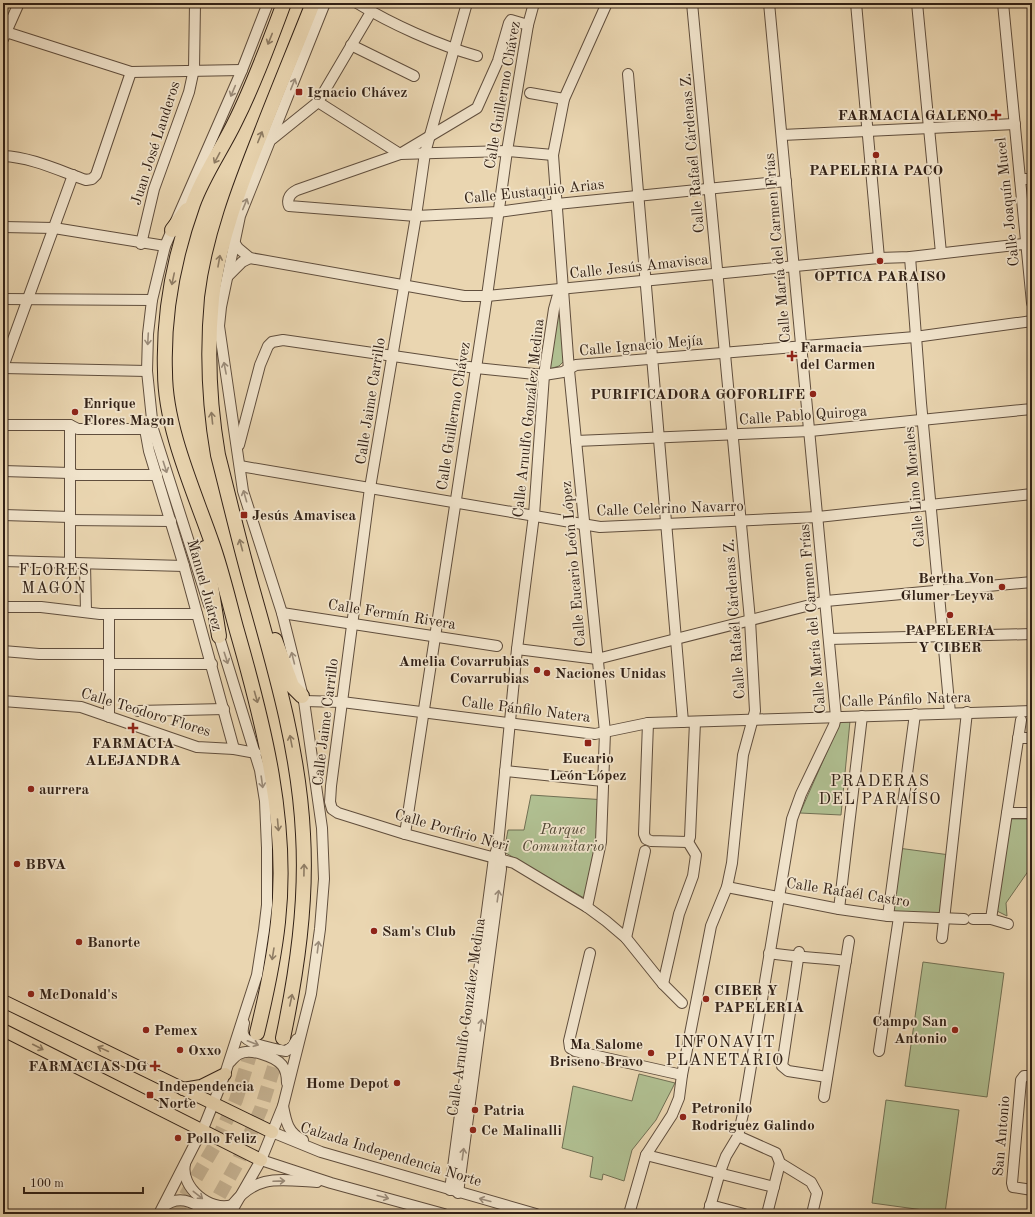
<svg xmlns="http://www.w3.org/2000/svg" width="1035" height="1217" viewBox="0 0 1035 1217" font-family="'Old Standard TT',serif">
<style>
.green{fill:#b0bf91;stroke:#717054}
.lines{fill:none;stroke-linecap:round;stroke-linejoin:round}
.highway-tunnel{stroke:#c5b292;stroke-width:14;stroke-dasharray:14 7;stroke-linecap:butt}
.minor-casing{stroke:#604e3d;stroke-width:12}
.major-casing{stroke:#322116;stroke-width:14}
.highway-casing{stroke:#322116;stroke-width:16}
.minor{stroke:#f1e4cc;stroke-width:10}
.major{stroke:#ead6b1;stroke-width:12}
.highway{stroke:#ead6b1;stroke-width:14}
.oneway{stroke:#8e7c64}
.oneway2{stroke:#9b8c7a}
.poi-dot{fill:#8f2418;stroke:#f1e4cc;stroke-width:1.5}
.labels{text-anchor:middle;stroke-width:3.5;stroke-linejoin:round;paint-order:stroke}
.poi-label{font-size:15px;font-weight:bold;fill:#322116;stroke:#f1e4cc;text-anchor:start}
.street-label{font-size:15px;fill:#322116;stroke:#f1e4cc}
.park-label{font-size:15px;font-style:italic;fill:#524835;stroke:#f1e4cc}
.neighbourhood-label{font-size:16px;letter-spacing:1px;fill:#322116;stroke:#f1e4cc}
</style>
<rect width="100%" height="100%" fill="#ead6b1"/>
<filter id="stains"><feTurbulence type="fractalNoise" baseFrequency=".005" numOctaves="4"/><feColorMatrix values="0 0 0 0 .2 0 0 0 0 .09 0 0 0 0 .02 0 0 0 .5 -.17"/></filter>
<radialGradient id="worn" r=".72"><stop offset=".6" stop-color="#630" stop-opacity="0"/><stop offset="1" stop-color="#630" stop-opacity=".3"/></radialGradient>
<g class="green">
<path d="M561 308 565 360 559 366 549 369 557 312Z"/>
<path d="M841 720 850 721 841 815 800 813Z"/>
<path d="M531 795 606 800 591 902 504 852 508 830H524Z"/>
<path d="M1009 819H1032L1029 870 1006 903 1007 916 995 910Z"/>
<path d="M898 848 950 855 943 917 890 916Z"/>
<path d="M923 962 1004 973 987 1097 905 1086Z"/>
<path d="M639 1074 675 1083 656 1120 632 1150 624 1181 603 1174 602 1180 590 1177 593 1157 562 1148 573 1086 632 1101Z"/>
<path d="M886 1100 959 1110 945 1213 872 1203Z"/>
</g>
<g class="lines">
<g class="highway-tunnel">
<path d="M175 1214 214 1147 236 1100 255 1039"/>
<path d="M209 1214 238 1162 261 1109 283 1038"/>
</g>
<defs>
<g id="minor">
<path d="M357 3C391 24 438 45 477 56"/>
<path d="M467 3 425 153 416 216 370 488 331 786 330 802 332 809 338 813 405 834 514 863 587 907 606 921 626 938 663 984 682 1003"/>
<path d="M856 3 879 258"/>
<path d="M917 3 941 253"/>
<path d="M1003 3 1032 303"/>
<path d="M528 25 511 20 509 23 498 61 477 108 400 154 297 190C291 193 286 198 289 206L416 216 498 212 557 204 786 181"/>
<path d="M6 32 131 72 242 70"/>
<path d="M3 39 19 3"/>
<path d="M351 45 414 76"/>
<path d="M628 74 683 722"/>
<path d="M530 93 564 99"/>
<path d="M318 102 400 154 507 151 553 155"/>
<path d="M782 135 1015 124"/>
<path d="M272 139 318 102 371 12"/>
<path d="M3 156C31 157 60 171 86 180L92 179 96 175 131 72"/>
<path d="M1020 179H1032"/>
<path d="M3 227 54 228 165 246"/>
<path d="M234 242 238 248 250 258 464 296H487L879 258 910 257 1032 243"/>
<path d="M141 244 154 189 189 92 194 69 195 3"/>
<path d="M910 257 921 403 950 713"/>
<path d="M228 276 242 262 250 258"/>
<path d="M3 299 152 300"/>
<path d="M3 367 73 175"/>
<path d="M3 368 147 371"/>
<path d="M3 425H70L78 429H151"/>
<path d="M70 425V563"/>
<path d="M145 429 149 451 184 566 234 749"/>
<path d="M576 441 810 431 1032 409"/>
<path d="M239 445 260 365 268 346 272 342 283 340 476 368 544 375 563 372 576 365 915 337 1032 321"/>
<path d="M240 466 600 527 818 517 1032 494"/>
<path d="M3 471 70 473 76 475H157"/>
<path d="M3 515 70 517"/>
<path d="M70 520 171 521"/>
<path d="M3 561 184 566"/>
<path d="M85 564 86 611"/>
<path d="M209 605 153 429 147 371 148 334 152 300 165 246 242 70 268 3"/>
<path d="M3 607H41L100 614H197"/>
<path d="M282 613 497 646"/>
<path d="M109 614V717"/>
<path d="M829 639 1032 634"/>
<path d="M517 649 597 659 826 601 1032 582"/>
<path d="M3 651 39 654H109"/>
<path d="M109 664H212"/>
<path d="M3 701 81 707 197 747 234 749 256 753"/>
<path d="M304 701 342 702 595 734 648 723 1032 711"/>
<path d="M138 711 224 709"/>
<path d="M648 723 644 834 646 839 651 841 688 842"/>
<path d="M1018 738H1032"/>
<path d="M505 771 603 781"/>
<path d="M1007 813H1032"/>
<path d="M405 834 487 296 507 151 528 25 534 3"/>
<path d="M688 842 690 837 695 722"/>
<path d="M727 887 839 909 888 916 964 919"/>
<path d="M587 907 601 842 605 732 569 370 553 155 564 99 607 3"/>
<path d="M839 909 862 716"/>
<path d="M888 916 915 714"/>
<path d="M973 919H991L1008 924"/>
<path d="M991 919 1021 720"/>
<path d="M626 938 645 851"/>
<path d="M942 938 967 712"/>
<path d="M799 952 782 1066 788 1071 827 1077"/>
<path d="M590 953 569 1041 570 1048 575 1051 682 1075"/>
<path d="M769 953C795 957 820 958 846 961"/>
<path d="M663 984 679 914 693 876 696 855 688 842"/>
<path d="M244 1023C243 1027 242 1033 244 1036 247 1044 278 1050 286 1051L292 1047 297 1039"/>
<path d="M879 1051 899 917"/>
<path d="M230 1062C233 1059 235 1056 239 1054 250 1048 274 1056 282 1065 286 1070 287 1077 287 1083"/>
<path d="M1032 1076H1024L1021 1080 1012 1183 1013 1187 1032 1190"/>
<path d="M824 1097 849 941"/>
<path d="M283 1106C286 1122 288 1133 303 1140"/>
<path d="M272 1132 321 1152 536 1214"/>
<path d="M738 1136 776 1153 780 1163 811 1182 817 1193 812 1214"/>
<path d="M646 1155 774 1187"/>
<path d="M261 1160 331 1183 444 1214"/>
<path d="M185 1164C180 1187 210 1212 232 1205 258 1173 280 1180 317 1182"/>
<path d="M450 1190 494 858 498 845 517 649 534 515 544 375 554 309 557 298 562 289"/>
<path d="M458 1193 501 869 500 854"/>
<path d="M710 1205 744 1214"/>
<path d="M163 1207C181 1192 196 1205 213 1214"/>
<path d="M159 1214 205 1124 225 1074 257 975 264 930 267 905V848L265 801 260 770 217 630"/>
<path d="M230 1214 261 1160 283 1106 311 994 320 929 324 879 322 828 304 701 282 613 243 491 219 326 221 307 240 216 325 3"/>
<path d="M629 1214 646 1155 672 1115 679 1098 682 1075 711 926 727 887 732 863 743 755 755 711 750 620 692 3"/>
<path d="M708 1214 720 1172 726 1156 738 1136 743 1114 792 819 801 794 834 725 836 717 769 3"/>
<path d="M767 1214 780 1163"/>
</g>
<g id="major">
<path d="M3 1001 272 1132"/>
<path d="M3 1030 261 1160"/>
<path d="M183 1089 201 1086 225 1074"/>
</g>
<g id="highway">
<path d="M172 230 187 210"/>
<path d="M205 548 219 636"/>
<path d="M275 640 292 686 302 696"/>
<path d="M257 1033C266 996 274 959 278 922 289 823 264 725 237 631 229 602 222 571 212 543 194 491 165 428 165 372 163 315 174 257 193 204 203 176 222 149 235 122 254 84 269 43 284 3"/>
<path d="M283 1038C297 971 307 903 303 834 299 749 274 666 251 584 239 541 229 498 218 455 209 403 207 350 212 298 219 240 240 186 261 133 278 89 296 46 313 3"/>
</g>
</defs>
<use href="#minor" class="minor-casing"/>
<use href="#major" class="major-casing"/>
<use href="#highway" class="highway-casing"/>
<use href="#minor" class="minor"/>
<use href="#major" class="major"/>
<use href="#highway" class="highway"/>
</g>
<defs><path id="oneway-shaft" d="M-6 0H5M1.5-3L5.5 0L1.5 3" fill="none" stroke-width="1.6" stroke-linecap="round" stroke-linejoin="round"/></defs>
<g class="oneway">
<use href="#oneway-shaft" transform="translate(270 39) rotate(112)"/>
<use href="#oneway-shaft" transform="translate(260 137) rotate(-68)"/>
<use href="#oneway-shaft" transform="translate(217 158) rotate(118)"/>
<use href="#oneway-shaft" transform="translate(219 261) rotate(-80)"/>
<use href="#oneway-shaft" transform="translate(173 279) rotate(102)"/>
<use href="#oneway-shaft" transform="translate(212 418) rotate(-96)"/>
<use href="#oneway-shaft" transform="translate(241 545) rotate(-105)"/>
<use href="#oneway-shaft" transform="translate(256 697) rotate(74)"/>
<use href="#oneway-shaft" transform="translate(291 741) rotate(-101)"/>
<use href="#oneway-shaft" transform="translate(278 825) rotate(85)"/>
<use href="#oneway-shaft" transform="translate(304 870) rotate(-89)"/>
<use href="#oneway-shaft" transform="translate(273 954) rotate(99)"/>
<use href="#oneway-shaft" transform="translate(291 1000) rotate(-78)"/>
<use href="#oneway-shaft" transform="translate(38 1047) rotate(27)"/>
<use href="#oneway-shaft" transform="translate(103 1049) rotate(-155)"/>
</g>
<g class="oneway2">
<use href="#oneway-shaft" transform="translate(293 84) rotate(-68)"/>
<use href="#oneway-shaft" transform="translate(233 91) rotate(113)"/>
<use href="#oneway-shaft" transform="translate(245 204) rotate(-68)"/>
<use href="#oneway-shaft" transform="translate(148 339) rotate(93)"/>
<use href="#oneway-shaft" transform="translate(225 368) rotate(-101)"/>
<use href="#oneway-shaft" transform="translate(165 467) rotate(72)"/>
<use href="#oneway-shaft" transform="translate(245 496) rotate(-106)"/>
<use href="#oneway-shaft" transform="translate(226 658) rotate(72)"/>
<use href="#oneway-shaft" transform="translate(293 658) rotate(-104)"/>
<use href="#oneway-shaft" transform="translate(262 782) rotate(82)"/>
<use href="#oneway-shaft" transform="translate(498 896) rotate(-82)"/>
<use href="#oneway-shaft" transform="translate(318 947) rotate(-83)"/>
<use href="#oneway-shaft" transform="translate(481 1025) rotate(-82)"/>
<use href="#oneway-shaft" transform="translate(253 1043) rotate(21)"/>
<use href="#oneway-shaft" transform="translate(463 1154) rotate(-82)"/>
<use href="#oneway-shaft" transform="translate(279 1181) rotate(-2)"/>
<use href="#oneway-shaft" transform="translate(198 1195) rotate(38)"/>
<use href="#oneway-shaft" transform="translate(383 1197) rotate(15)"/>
<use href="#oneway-shaft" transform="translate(485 1200) rotate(-165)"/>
</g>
<g class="poi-dot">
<rect x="295" y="88" width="8" height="8" rx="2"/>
<path d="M994 109h4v4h4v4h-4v4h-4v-4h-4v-4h4z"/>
<circle cx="876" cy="155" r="4"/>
<circle cx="880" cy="261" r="4"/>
<path d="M790 350h4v4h4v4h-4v4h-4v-4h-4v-4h4z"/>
<circle cx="813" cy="394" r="4"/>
<circle cx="75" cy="412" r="4"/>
<rect x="240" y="511" width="8" height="8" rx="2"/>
<circle cx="1002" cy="587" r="4"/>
<circle cx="950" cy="615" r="4"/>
<circle cx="537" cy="670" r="4"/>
<circle cx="547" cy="673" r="4"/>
<path d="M131 722h4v4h4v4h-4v4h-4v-4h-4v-4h4z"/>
<rect x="584" y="739" width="8" height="8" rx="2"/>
<circle cx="31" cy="789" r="4"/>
<circle cx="17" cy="864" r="4"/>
<circle cx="374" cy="931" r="4"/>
<circle cx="79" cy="942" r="4"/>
<circle cx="31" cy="994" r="4"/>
<circle cx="706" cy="999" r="4"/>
<circle cx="146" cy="1030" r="4"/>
<circle cx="955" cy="1030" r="4"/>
<circle cx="180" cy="1050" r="4"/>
<circle cx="651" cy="1053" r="4"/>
<path d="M153 1060h4v4h4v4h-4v4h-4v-4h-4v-4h4z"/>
<circle cx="397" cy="1083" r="4"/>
<rect x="146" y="1091" width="8" height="8" rx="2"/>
<circle cx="475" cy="1110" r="4"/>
<circle cx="683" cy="1117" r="4"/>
<circle cx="473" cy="1130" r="4"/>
<circle cx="178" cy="1138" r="4"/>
</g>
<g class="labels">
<g class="poi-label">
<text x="307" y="97">Ignacio Chávez</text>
<text x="988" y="120" text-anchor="end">FARMACIA GALENO</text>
<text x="876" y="175" text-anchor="middle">PAPELERIA PACO</text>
<text x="880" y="281" text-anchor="middle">OPTICA PARAISO</text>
<text x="800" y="352">Farmacia<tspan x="800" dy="17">del Carmen</tspan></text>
<text x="805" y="399" text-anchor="end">PURIFICADORA GOFORLIFE</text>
<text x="83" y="408">Enrique<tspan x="83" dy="17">Flores Magon</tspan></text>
<text x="252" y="520">Jesús Amavisca</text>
<text x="994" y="583" text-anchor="end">Bertha Von<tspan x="994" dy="17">Glumer Leyva</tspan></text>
<text x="950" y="635" text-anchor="middle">PAPELERIA<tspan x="950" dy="17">Y CIBER</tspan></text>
<text x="529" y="666" text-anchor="end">Amelia Covarrubias<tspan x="529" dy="17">Covarrubias</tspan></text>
<text x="555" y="678">Naciones Unidas</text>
<text x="133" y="748" text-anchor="middle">FARMACIA<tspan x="133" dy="17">ALEJANDRA</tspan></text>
<text x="588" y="763" text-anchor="middle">Eucario<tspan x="588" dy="17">León López</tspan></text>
<text x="39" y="794">aurrera</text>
<text x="25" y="869">BBVA</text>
<text x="382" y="936">Sam's Club</text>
<text x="87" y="947">Banorte</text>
<text x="714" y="995">CIBER Y<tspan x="714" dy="17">PAPELERIA</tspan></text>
<text x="39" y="999">McDonald's</text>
<text x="947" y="1026" text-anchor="end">Campo San<tspan x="947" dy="17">Antonio</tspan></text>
<text x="154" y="1035">Pemex</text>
<text x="643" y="1049" text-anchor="end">Ma Salome<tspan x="643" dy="17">Briseno Bravo</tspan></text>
<text x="188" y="1055">Oxxo</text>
<text x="147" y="1071" text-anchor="end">FARMACIAS DG</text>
<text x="389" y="1088" text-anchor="end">Home Depot</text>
<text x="158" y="1091">Independencia<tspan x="158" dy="17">Norte</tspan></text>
<text x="691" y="1113">Petronilo<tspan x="691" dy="17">Rodriguez Galindo</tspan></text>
<text x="483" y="1115">Patria</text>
<text x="481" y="1135">Ce Malinalli</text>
<text x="186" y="1143">Pollo Feliz</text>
</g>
<g class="street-label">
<text transform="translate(502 95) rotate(-80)" y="5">Calle Guillermo Chávez</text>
<text transform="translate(155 143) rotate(-72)" y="5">Juan José Landeros</text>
<text transform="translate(692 153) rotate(-95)" y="5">Calle Rafaél Cárdenas Z.</text>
<text transform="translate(534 191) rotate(-6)" y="5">Calle Eustaquio Arias</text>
<text transform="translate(1007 202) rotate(-96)" y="5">Calle Joaquín Mucel</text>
<text transform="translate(777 248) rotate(-95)" y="5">Calle María del Carmen Frías</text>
<text transform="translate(639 266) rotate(-6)" y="5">Calle Jesús Amavisca</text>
<text transform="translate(641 345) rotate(-5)" y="5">Calle Ignacio Mejía</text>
<text transform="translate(370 401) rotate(-81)" y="5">Calle Jaime Carrillo</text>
<text transform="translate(803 415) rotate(-4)" y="5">Calle Pablo Quiroga</text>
<text transform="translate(453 416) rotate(-81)" y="5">Calle Guillermo Chávez</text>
<text transform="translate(528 418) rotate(-84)" y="5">Calle Arnulfo González Medina</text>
<text transform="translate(914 487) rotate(-95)" y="5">Calle Lino Morales</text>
<text transform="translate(670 508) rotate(-2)" y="5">Calle Celerino Navarro</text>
<text transform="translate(573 564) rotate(-95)" y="5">Calle Eucario León López</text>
<text transform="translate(205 585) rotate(74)" y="5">Manuel Juárez</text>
<text transform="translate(392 614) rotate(9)" y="5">Calle Fermín Rivera</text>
<text transform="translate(734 619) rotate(-94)" y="5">Calle Rafaél Cárdenas Z.</text>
<text transform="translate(812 619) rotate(-95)" y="5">Calle María del Carmen Frías</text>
<text transform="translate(906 699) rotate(-2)" y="5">Calle Pánfilo Natera</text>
<text transform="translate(526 709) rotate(7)" y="5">Calle Pánfilo Natera</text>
<text transform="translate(146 712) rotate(17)" y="5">Calle Teodoro Flores</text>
<text transform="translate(325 722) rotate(-83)" y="5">Calle Jaime Carrillo</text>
<text transform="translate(452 830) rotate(16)" y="5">Calle Porfirio Neri</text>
<text transform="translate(848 892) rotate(9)" y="5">Calle Rafaél Castro</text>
<text transform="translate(466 1017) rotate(-82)" y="5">Calle Arnulfo González Medina</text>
<text transform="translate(1001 1136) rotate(-85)" y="5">San Antonio</text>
<text transform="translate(391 1154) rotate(17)" y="5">Calzada Independencia Norte</text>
</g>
<g class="park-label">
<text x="563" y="834">Parque<tspan x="563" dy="17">Comunitario</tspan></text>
</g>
<g class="neighbourhood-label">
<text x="54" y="575">FLORES<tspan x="54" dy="18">MAGÓN</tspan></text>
<text x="880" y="786">PRADERAS<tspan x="880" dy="18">DEL PARAÍSO</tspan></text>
<text x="725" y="1047">INFONAVIT<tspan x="725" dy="18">PLANETARIO</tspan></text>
</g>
</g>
<rect width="1035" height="1217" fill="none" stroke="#ead6b1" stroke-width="16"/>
<rect x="4" y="4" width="1027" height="1209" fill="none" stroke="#322116" stroke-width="2"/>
<rect x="8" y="8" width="1019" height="1201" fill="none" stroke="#322116"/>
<path d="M24 1187v6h119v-6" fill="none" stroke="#322116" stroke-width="2"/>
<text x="30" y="1187" font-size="12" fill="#322116" stroke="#f1e4cc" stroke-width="3" paint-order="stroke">100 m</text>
<rect width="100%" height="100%" filter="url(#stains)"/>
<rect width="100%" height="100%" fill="url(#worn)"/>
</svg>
